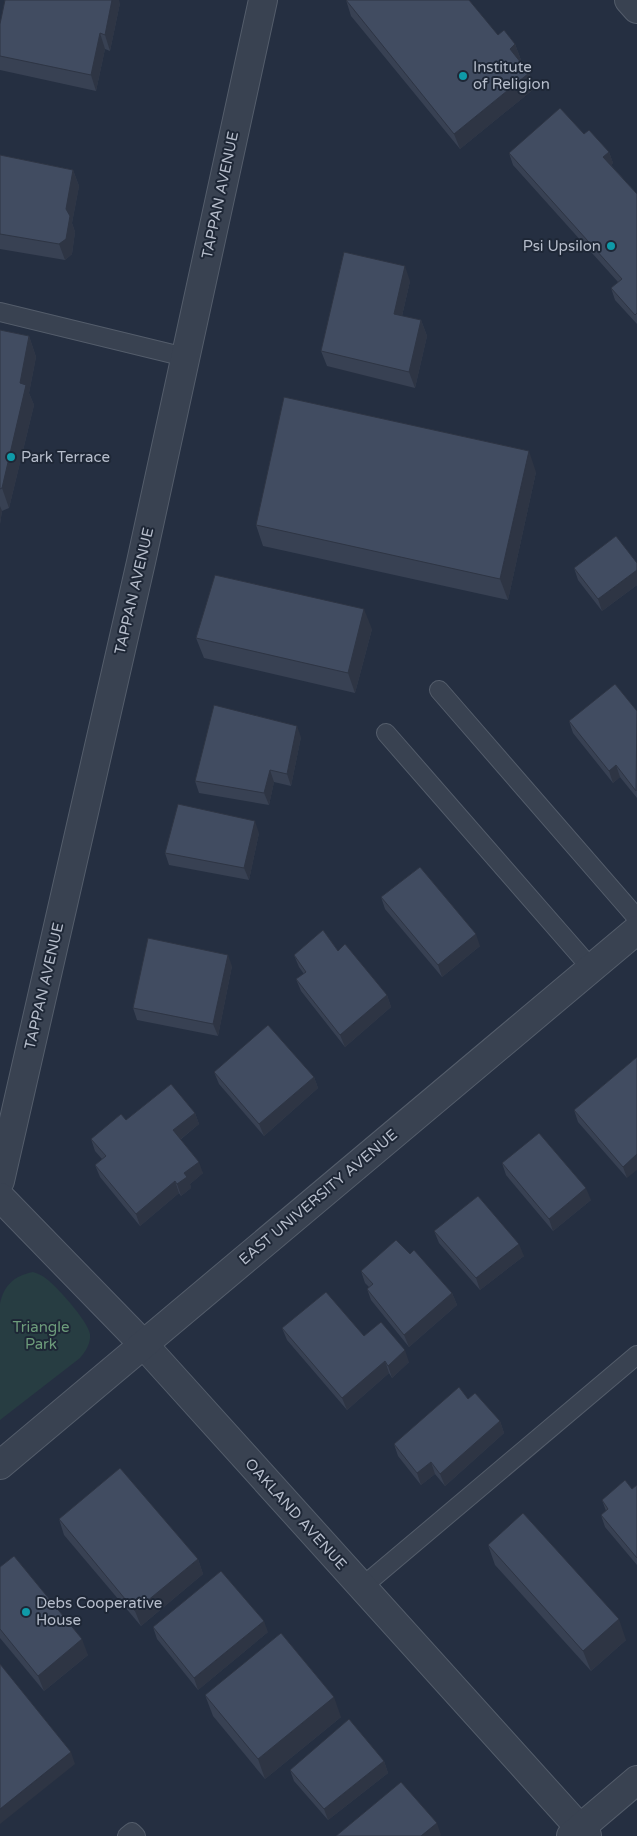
<svg xmlns="http://www.w3.org/2000/svg" width="637" height="1836" viewBox="0 0 637 1836" font-family="'Varela Round',sans-serif">
<style>
.park{fill:#273d42}
.lines{fill:none;stroke-linecap:round;stroke-linejoin:round}
.service-casing{stroke:#545d6b;stroke-width:20}
.minor-casing{stroke:#545d6b;stroke-width:30}
.tertiary-casing{stroke:#545d6b;stroke-width:30}
.service{stroke:#394251;stroke-width:18}
.minor{stroke:#394251;stroke-width:28}
.tertiary{stroke:#394251;stroke-width:28}
.wall{fill:#384153}
.shaded-wall{fill:#2e3544}
.building{fill:#414c61;stroke:#2e3544}
.culture-dot{fill:#0f9aa8;stroke:#1e2736;stroke-width:2}
.labels{text-anchor:middle;stroke-width:4;stroke-linejoin:round;paint-order:stroke}
.poi-label{font-size:15px;fill:#b6bdcb;stroke:#1e2736;text-anchor:start}
.street-label{font-size:15px;fill:#b6bdcb;stroke:#1e2736}
.park-label{font-size:15px;fill:#6d9c7b;stroke:#1e2736}
</style>
<rect width="100%" height="100%" fill="#252f41"/>
<path class="park" d="M33 1272C37 1273 41 1275 44 1277 55 1284 88 1321 90 1334 91 1343 86 1351 80 1358L0 1420V1304C4 1285 14 1276 33 1272Z"/>
<g class="lines">
<defs>
<g id="service">
<path d="M0 312 185 357"/>
<path d="M439 690 637 918"/>
<path d="M386 733 591 968"/>
<path d="M362 1587 637 1355"/>
<path d="M127 1836 132 1832 136 1836"/>
</g>
<g id="minor">
<path d="M0 1181 141 562 263 0"/>
<path d="M0 1197 143 1344 587 1836"/>
<path d="M0 1465 637 930"/>
<path d="M571 1836 637 1780"/>
</g>
<path id="tertiary" d="M629 0 637 9"/>
</defs>
<use href="#service" class="service-casing"/>
<use href="#minor" class="minor-casing"/>
<use href="#tertiary" class="tertiary-casing"/>
<use href="#service" class="service"/>
<use href="#minor" class="minor"/>
<use href="#tertiary" class="tertiary"/>
</g>
<g class="wall">
<path d="M346 0 498 35 515 44 521 60 519 61 529 73 535 88 460 149 351 16Z"/>
<path d="M120 3 110 51 105 49 96 91 0 70V24Z"/>
<path d="M584 134 609 152 613 163 611 165 637 194V324L615 300 611 288 618 282 513 165 509 153Z"/>
<path d="M0 155 73 170 79 186 72 223 75 232 72 254 65 260 0 249Z"/>
<path d="M410 281 402 316 421 320 427 336 415 388 327 366 321 351Z"/>
<path d="M0 330 29 336 36 357 29 393 34 405 9 508 2 511 0 524Z"/>
<path d="M536 472 508 600 263 546 256 525Z"/>
<path d="M637 563V585L602 611 578 580 574 568Z"/>
<path d="M372 629 355 693 204 658 196 638Z"/>
<path d="M637 711V798L620 777 613 783 573 733 569 721Z"/>
<path d="M301 737 291 786 274 782 269 805 199 793 195 781Z"/>
<path d="M259 833 249 880 169 865 165 853Z"/>
<path d="M381 897 480 946 442 977 385 909Z"/>
<path d="M338 951 387 995 391 1007 345 1047 301 991 296 979 304 974 299 967 294 955Z"/>
<path d="M232 966 218 1036 137 1020 133 1008Z"/>
<path d="M637 1057 627 1178 578 1122 574 1110Z"/>
<path d="M214 1072 314 1077 318 1088 264 1136 219 1084Z"/>
<path d="M195 1113 199 1124 180 1140 203 1173 190 1184 191 1188 181 1196 179 1193 140 1226 100 1177 95 1165 102 1159 95 1151 91 1139 126 1120Z"/>
<path d="M502 1163 591 1200 553 1231 506 1175Z"/>
<path d="M434 1231 524 1256 480 1290 439 1243Z"/>
<path d="M410 1254 452 1293 457 1305 409 1347 371 1300 367 1289 369 1287 365 1283 361 1271Z"/>
<path d="M282 1328 364 1336 409 1362 392 1378 389 1373 347 1410 287 1340Z"/>
<path d="M468 1399 500 1421 504 1433 445 1486 435 1474 421 1485 398 1456 394 1444Z"/>
<path d="M637 1485V1565L605 1527 601 1515 606 1511 602 1500 632 1489Z"/>
<path d="M59 1519 198 1559 203 1574 141 1626 64 1535Z"/>
<path d="M488 1545 626 1640 591 1671 495 1565Z"/>
<path d="M0 1567 88 1655 44 1691 0 1638Z"/>
<path d="M153 1627 268 1632 198 1690 157 1639Z"/>
<path d="M205 1695 341 1717 265 1779 213 1716Z"/>
<path d="M384 1761 388 1773 328 1820 294 1781 290 1770Z"/>
</g>
<g class="shaded-wall">
<path d="M112 0H119L120 3 110 51 105 35Z"/>
<path d="M100 33 105 49 96 91 91 75Z"/>
<path d="M515 44 521 60 515 64 510 49Z"/>
<path d="M529 73 535 88 460 149 454 134Z"/>
<path d="M609 152 613 163 608 169 603 157Z"/>
<path d="M73 170 79 186 72 223 75 232 72 254 65 260 59 244Z"/>
<path d="M405 266 410 281 399 329 394 314Z"/>
<path d="M421 320 427 336 415 388 409 372Z"/>
<path d="M29 336 36 357 29 393 34 405 9 508 2 488 20 383Z"/>
<path d="M529 451 536 472 508 600 500 579Z"/>
<path d="M0 506 2 511 0 524Z"/>
<path d="M637 570V585L602 611 598 599Z"/>
<path d="M364 609 372 629 355 693 348 673Z"/>
<path d="M297 726 301 737 291 786 287 774Z"/>
<path d="M616 765 620 777 613 783 609 771Z"/>
<path d="M270 770 274 782 269 805 264 793Z"/>
<path d="M255 821 259 833 249 880 244 868Z"/>
<path d="M476 934 480 946 442 977 438 965Z"/>
<path d="M228 955 232 966 218 1036 213 1024Z"/>
<path d="M387 995 391 1007 345 1047 340 1035Z"/>
<path d="M314 1077 318 1088 264 1136 259 1124Z"/>
<path d="M195 1113 199 1124 177 1142 173 1130Z"/>
<path d="M637 1154V1170L627 1178 623 1167Z"/>
<path d="M199 1162 203 1173 190 1184 191 1188 181 1196 177 1184 184 1173Z"/>
<path d="M175 1181 179 1193 140 1226 136 1214Z"/>
<path d="M586 1188 591 1200 553 1231 549 1219Z"/>
<path d="M519 1244 524 1256 480 1290 476 1278Z"/>
<path d="M452 1293 457 1305 409 1347 404 1335Z"/>
<path d="M405 1350 409 1362 392 1378 388 1366Z"/>
<path d="M385 1361 389 1373 347 1410 342 1398Z"/>
<path d="M500 1421 504 1433 445 1486 440 1474Z"/>
<path d="M431 1462 435 1474 421 1485 417 1473Z"/>
<path d="M198 1559 203 1574 141 1626 135 1611Z"/>
<path d="M619 1619 626 1640 591 1671 583 1651Z"/>
<path d="M264 1621 268 1632 198 1690 194 1678Z"/>
<path d="M82 1639 88 1655 44 1691 38 1676Z"/>
<path d="M334 1697 341 1717 265 1779 258 1759Z"/>
<path d="M71 1752 75 1764 0 1824V1809Z"/>
<path d="M384 1761 388 1773 328 1820 324 1809Z"/>
<path d="M437 1823 441 1835 440 1836H421Z"/>
</g>
<g class="building">
<path d="M5 0H112L105 35 100 33 91 75 0 56V24Z"/>
<path d="M346 0H469L498 35 504 30 515 44 510 49 529 73 454 134Z"/>
<path d="M560 108 584 134 589 130 609 152 603 157 637 194V313L635 315 611 288 622 279 509 153Z"/>
<path d="M0 155 73 170 66 209 70 216 66 239 59 244 0 234Z"/>
<path d="M344 252 405 266 394 314 421 320 409 372 321 351Z"/>
<path d="M0 330 29 336 20 383 26 385 2 488 0 489Z"/>
<path d="M284 397 529 451 500 579 256 525Z"/>
<path d="M616 536 637 563V570L598 599 574 568Z"/>
<path d="M215 575 364 609 348 673 196 638Z"/>
<path d="M615 684 637 711 636 791 616 765 609 771 569 721Z"/>
<path d="M214 705 297 726 287 774 270 770 264 793 195 781Z"/>
<path d="M178 804 255 821 244 868 165 853Z"/>
<path d="M420 867 476 934 438 965 381 897Z"/>
<path d="M323 930 338 951 345 944 387 995 340 1035 296 979 306 972 294 955Z"/>
<path d="M148 938 228 955 213 1024 133 1008Z"/>
<path d="M268 1025 314 1077 259 1124 214 1072Z"/>
<path d="M637 1057V1154L623 1167 574 1110Z"/>
<path d="M171 1084 195 1113 173 1130 199 1162 184 1173 187 1177 177 1184 175 1181 136 1214 95 1165 106 1156 91 1139 121 1114 126 1120Z"/>
<path d="M539 1133 586 1188 549 1219 502 1163Z"/>
<path d="M478 1196 519 1244 476 1278 434 1231Z"/>
<path d="M396 1240 410 1254 414 1250 452 1293 404 1335 367 1289 373 1284 361 1271Z"/>
<path d="M326 1292 364 1336 381 1322 405 1350 388 1366 385 1361 342 1398 282 1328Z"/>
<path d="M459 1387 468 1399 475 1393 500 1421 440 1474 431 1462 417 1473 394 1444Z"/>
<path d="M120 1468 198 1559 135 1611 59 1519Z"/>
<path d="M625 1480 632 1489 637 1485V1558L601 1515 608 1509 602 1500Z"/>
<path d="M523 1513 619 1619 583 1651 488 1545Z"/>
<path d="M14 1556 82 1639 38 1676 0 1629V1567Z"/>
<path d="M221 1571 264 1621 194 1678 153 1627Z"/>
<path d="M281 1633 334 1697 258 1759 205 1695Z"/>
<path d="M0 1664 71 1752 0 1809Z"/>
<path d="M349 1719 384 1761 324 1809 290 1770Z"/>
<path d="M401 1782 437 1823 421 1836H336Z"/>
</g>
<g class="culture-dot">
<circle cx="463" cy="76" r="5"/>
<circle cx="611" cy="246" r="5"/>
<circle cx="11" cy="457" r="5"/>
<circle cx="26" cy="1612" r="5"/>
</g>
<g class="labels">
<g class="poi-label">
<text x="473" y="72">Institute<tspan x="473" dy="17">of Religion</tspan></text>
<text x="601" y="251" text-anchor="end">Psi Upsilon</text>
<text x="21" y="462">Park Terrace</text>
<text x="36" y="1608">Debs Cooperative<tspan x="36" dy="17">House</tspan></text>
</g>
<g class="street-label">
<text transform="translate(220 195) rotate(-78)" y="5">TAPPAN AVENUE</text>
<text transform="translate(134 591) rotate(-77)" y="5">TAPPAN AVENUE</text>
<text transform="translate(44 986) rotate(-77)" y="5">TAPPAN AVENUE</text>
<text transform="translate(318 1197) rotate(-40)" y="5">EAST UNIVERSITY AVENUE</text>
<text transform="translate(296 1514) rotate(48)" y="5">OAKLAND AVENUE</text>
</g>
<g class="park-label">
<text x="41" y="1332">Triangle<tspan x="41" dy="17">Park</tspan></text>
</g>
</g>
</svg>
